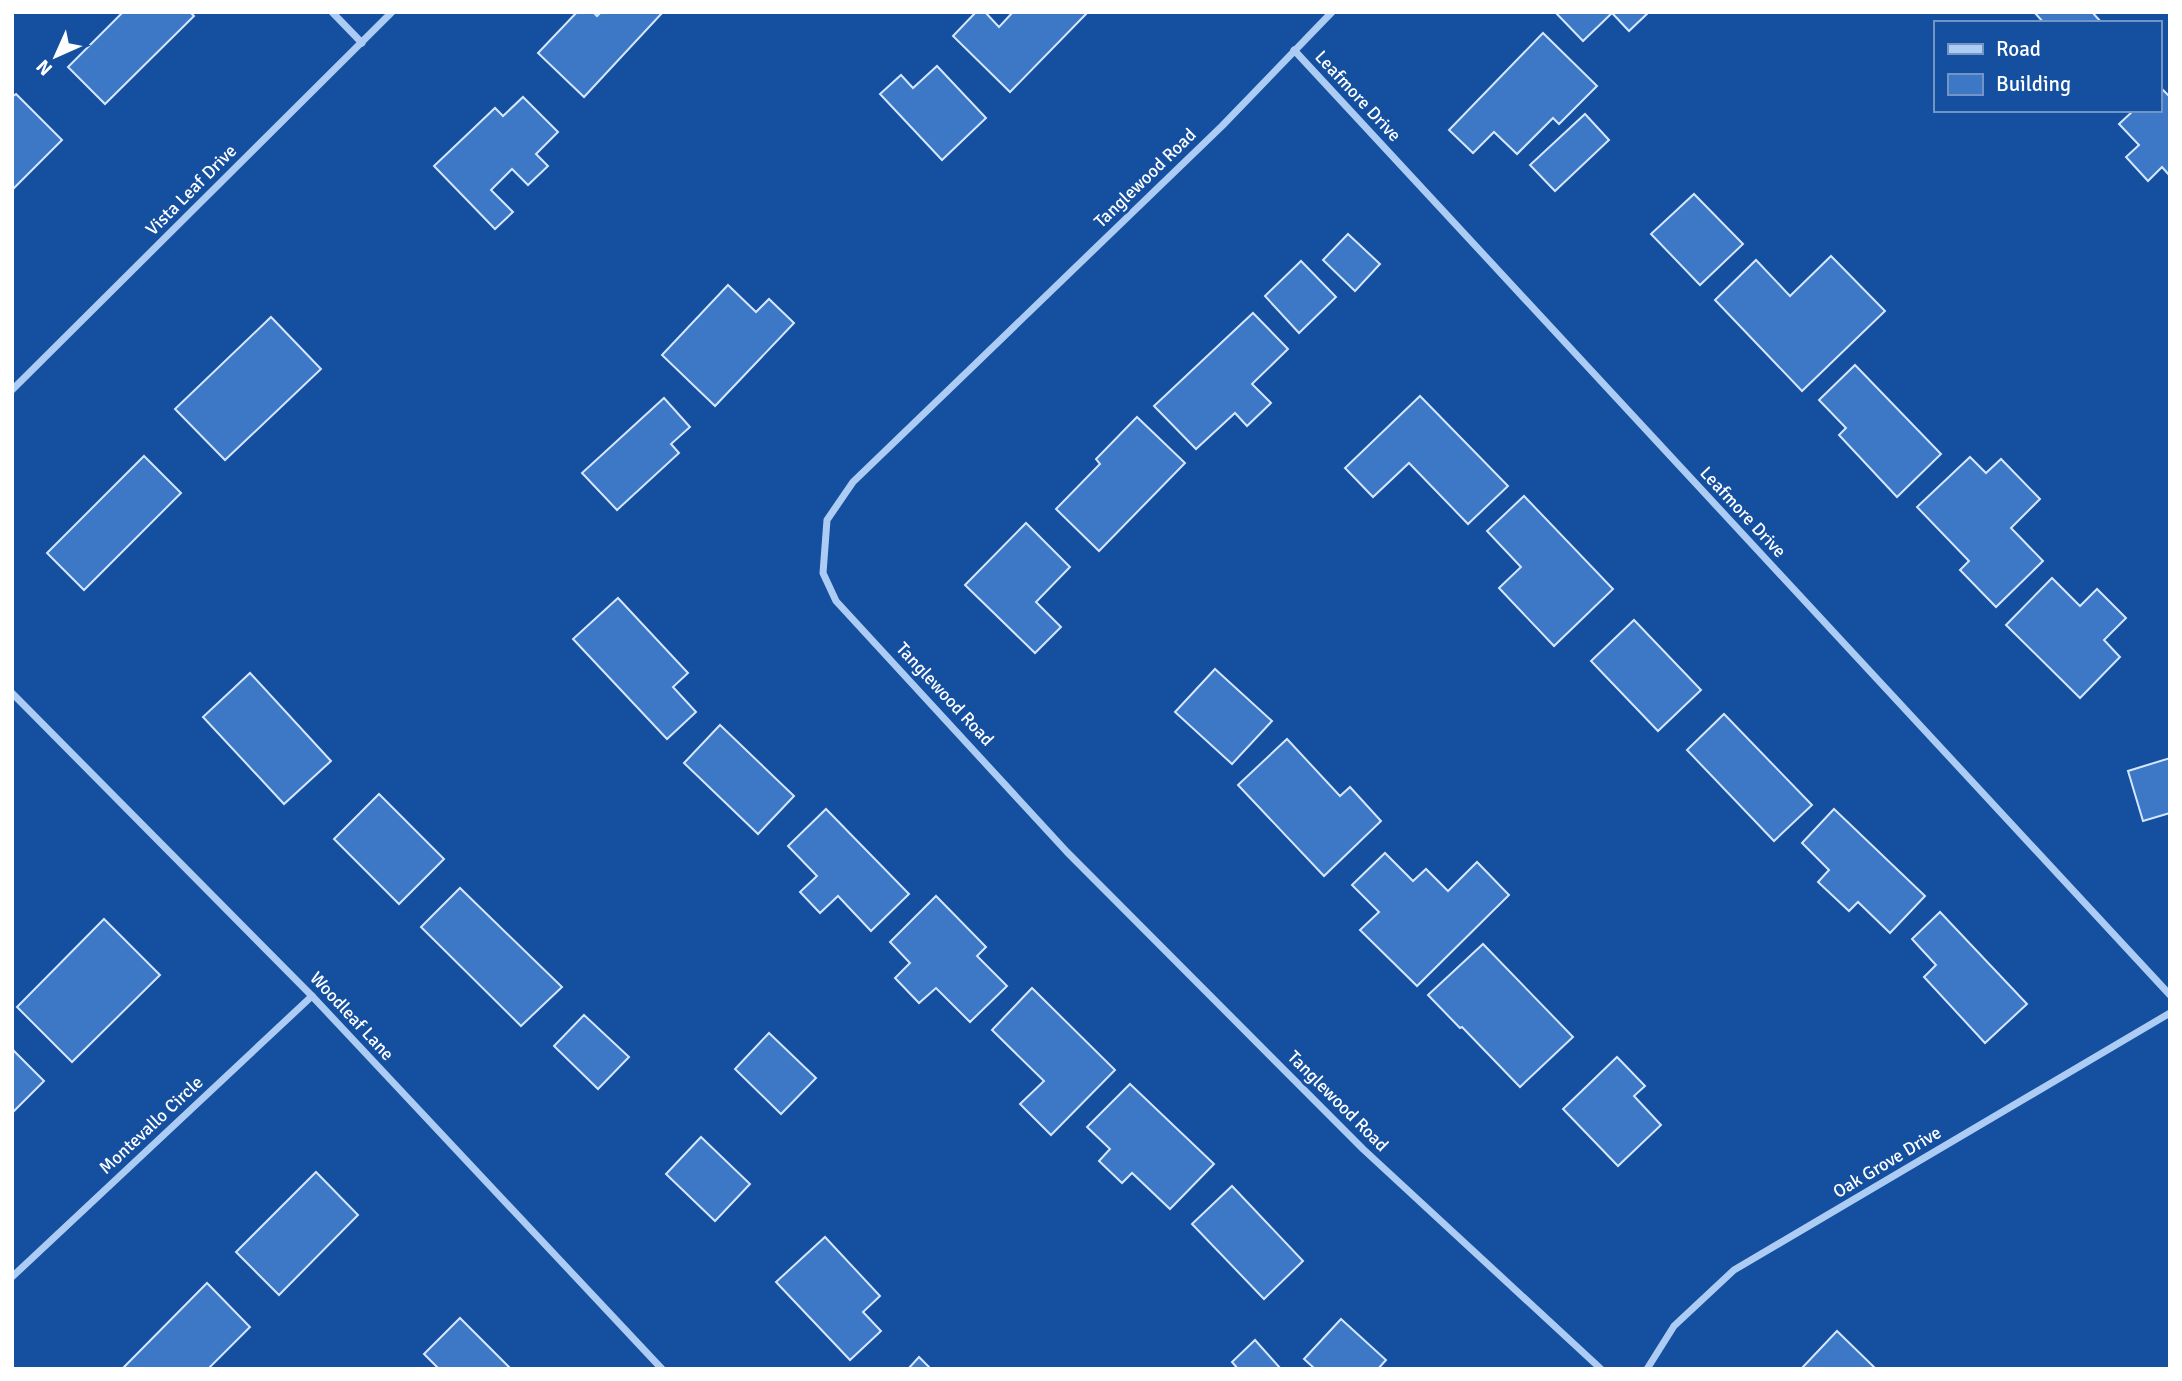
<svg xmlns="http://www.w3.org/2000/svg" width="2182" height="1381" viewBox="0 0 2182 1381" font-family="Signika,sans-serif">
<style>
.building{fill:#3d78c6;stroke:#d6e7fd;stroke-width:2}
.lines{fill:none;stroke-linecap:round;stroke-linejoin:round}
.street{stroke:#adccf4;stroke-width:7}
.labels{text-anchor:middle;stroke-width:6;stroke-linejoin:round;paint-order:stroke}
.street-label{font-size:18px;fill:#fff;stroke:#154fa0}
</style>
<rect width="100%" height="100%" fill="#154fa0"/>
<g class="building">
<path d="M123 12H190L194 16 105 104 68 67Z"/>
<path d="M577 12H593L597 16 601 12H663L584 97 538 53Z"/>
<path d="M976 12H985L999 27 1013 12H1088L1010 92 953 36Z"/>
<path d="M1555 12H1649L1629 31 1612 13 1583 41Z"/>
<path d="M2034 12H2092L2102 23H2044Z"/>
<path d="M1543 33 1597 86 1559 124 1553 118 1517 154 1494 132 1473 153 1449 130Z"/>
<path d="M937 66 986 118 942 160 880 94 901 75 913 88Z"/>
<path d="M2159 86 2170 97V176L2162 167 2148 181 2126 157 2139 145 2119 124 2134 110H2159Z"/>
<path d="M16 94 62 140 12 190V97Z"/>
<path d="M523 97 558 132 536 154 548 166 528 185 512 169 491 190 513 212 495 229 434 166 495 108 503 116Z"/>
<path d="M1585 114 1609 140 1555 191 1530 165Z"/>
<path d="M1694 194 1743 244 1700 285 1651 234Z"/>
<path d="M1348 234 1380 264 1355 291 1323 260Z"/>
<path d="M1831 256 1885 311 1802 391 1715 300 1756 260 1790 296Z"/>
<path d="M1301 261 1336 297 1299 333 1265 296Z"/>
<path d="M728 285 756 312 769 299 794 323 715 406 662 355Z"/>
<path d="M1253 313 1288 349 1252 384 1271 403 1247 426 1235 413 1196 449 1154 406Z"/>
<path d="M271 317 321 369 225 460 175 409Z"/>
<path d="M1855 365 1941 454 1897 497 1839 435 1846 428 1819 400Z"/>
<path d="M1420 396 1508 486 1468 524 1409 463 1373 497 1345 468Z"/>
<path d="M664 398 690 427 671 444 679 453 617 510 582 473Z"/>
<path d="M1137 417 1185 463 1099 551 1056 509 1100 464 1096 459Z"/>
<path d="M144 456 181 493 84 590 47 553Z"/>
<path d="M1970 457 1986 473 2001 459 2040 499 2011 528 2043 561 1996 607 1960 570 1969 561 1917 507Z"/>
<path d="M1524 496 1613 589 1554 646 1499 588 1521 567 1487 531Z"/>
<path d="M1026 523 1070 567 1036 602 1061 627 1035 653 965 585Z"/>
<path d="M2052 578 2080 606 2097 589 2126 618 2104 640 2120 657 2080 698 2006 625Z"/>
<path d="M618 598 688 673 673 687 696 712 667 739 573 639Z"/>
<path d="M1634 620 1701 690 1658 731 1591 661Z"/>
<path d="M1215 669 1272 721 1232 764 1175 712Z"/>
<path d="M250 673 331 761 284 804 203 717Z"/>
<path d="M1724 714 1812 805 1774 841 1687 750Z"/>
<path d="M720 725 794 796 758 834 684 763Z"/>
<path d="M1287 739 1340 796 1350 787 1381 821 1324 876 1238 785Z"/>
<path d="M2170 758V813L2143 821 2128 771Z"/>
<path d="M379 794 444 859 399 904 334 839Z"/>
<path d="M826 809 909 894 871 931 838 896 820 913 800 892 817 876 788 846Z"/>
<path d="M1834 809 1925 896 1890 933 1858 902 1849 911 1818 882 1829 870 1802 843Z"/>
<path d="M1385 853 1413 881 1426 869 1448 891 1477 862 1509 895 1417 986 1360 930 1379 912 1352 885Z"/>
<path d="M460 888 562 987 521 1026 421 927Z"/>
<path d="M936 896 986 947 977 956 1007 986 970 1022 936 988 919 1003 895 978 910 963 890 942Z"/>
<path d="M1940 912 2027 1004 1985 1043 1924 977 1936 965 1912 939Z"/>
<path d="M104 919 160 975 72 1062 17 1007Z"/>
<path d="M1483 944 1573 1037 1520 1087 1462 1027 1460 1028 1428 995Z"/>
<path d="M1032 988 1115 1070 1051 1135 1020 1104 1044 1081 992 1030Z"/>
<path d="M584 1015 629 1057 598 1089 554 1046Z"/>
<path d="M769 1033 816 1078 781 1114 735 1069Z"/>
<path d="M12 1049 44 1081 12 1113Z"/>
<path d="M1617 1057 1645 1086 1634 1096 1661 1125 1618 1166 1563 1109Z"/>
<path d="M1130 1084 1214 1164 1170 1209 1132 1173 1122 1183 1099 1161 1110 1149 1087 1127Z"/>
<path d="M701 1137 750 1184 715 1221 666 1174Z"/>
<path d="M316 1172 358 1215 279 1295 236 1252Z"/>
<path d="M1232 1186 1303 1261 1264 1299 1192 1224Z"/>
<path d="M825 1237 880 1296 863 1312 881 1331 850 1360 776 1282Z"/>
<path d="M207 1283 250 1327 208 1369H122Z"/>
<path d="M460 1318 511 1369H439L424 1354Z"/>
<path d="M1341 1319 1386 1360 1378 1369H1315L1304 1359Z"/>
<path d="M1837 1331 1876 1369H1801Z"/>
<path d="M1255 1340 1281 1369H1238L1232 1362Z"/>
<path d="M919 1357 931 1369H908Z"/>
</g>
<g class="lines">
<g class="street">
<path d="M332 12 362 43"/>
<path d="M1332 12 1222 126 853 482 827 520 823 573 836 601 1067 852 1363 1149 1601 1369"/>
<path d="M1294 50 2170 995"/>
<path d="M12 390 392 12"/>
<path d="M12 693 312 996 662 1369"/>
<path d="M12 1277 312 996"/>
<path d="M1647 1369 1674 1326 1734 1270 2170 1013"/>
</g>
</g>
<g class="labels">
<g class="street-label">
<text transform="translate(1358 96) rotate(47)" y="6">Leafmore Drive</text>
<text transform="translate(1145 178) rotate(-44)" y="6">Tanglewood Road</text>
<text transform="translate(191 190) rotate(-45)" y="6">Vista Leaf Drive</text>
<text transform="translate(1743 512) rotate(47)" y="6">Leafmore Drive</text>
<text transform="translate(945 694) rotate(47)" y="6">Tanglewood Road</text>
<text transform="translate(352 1016) rotate(47)" y="6">Woodleaf Lane</text>
<text transform="translate(1338 1101) rotate(45)" y="6">Tanglewood Road</text>
<text transform="translate(151 1125) rotate(-43)" y="6">Montevallo Circle</text>
<text transform="translate(1887 1162) rotate(-31)" y="6">Oak Grove Drive</text>
</g>
</g>
<rect width="2182" height="1381" fill="none" stroke="#ffffff" stroke-width="28"/>
<rect x="1934" y="21" width="228" height="91" fill="#154fa0" stroke="#7395c6" stroke-width="2"/>
<rect x="1948" y="44" width="35" height="10" fill="#adccf4" stroke="#7395c6" stroke-width="2"/>
<text x="1996" y="56" font-size="21" fill="#ffffff">Road</text>
<rect x="1948" y="74" width="35" height="21" fill="#3d78c6" stroke="#7395c6" stroke-width="2"/>
<text x="1996" y="91" font-size="21" fill="#ffffff">Building</text>
<g transform="translate(56 56) rotate(225)" stroke="#154fa0" stroke-width="5" paint-order="stroke">
<path d="M0-5L12 26L0 18L-12 26Z" fill="#ffffff"/>
<text y="-10" font-size="19" font-weight="bold" text-anchor="middle" fill="#ffffff">N</text>
</g>
</svg>
